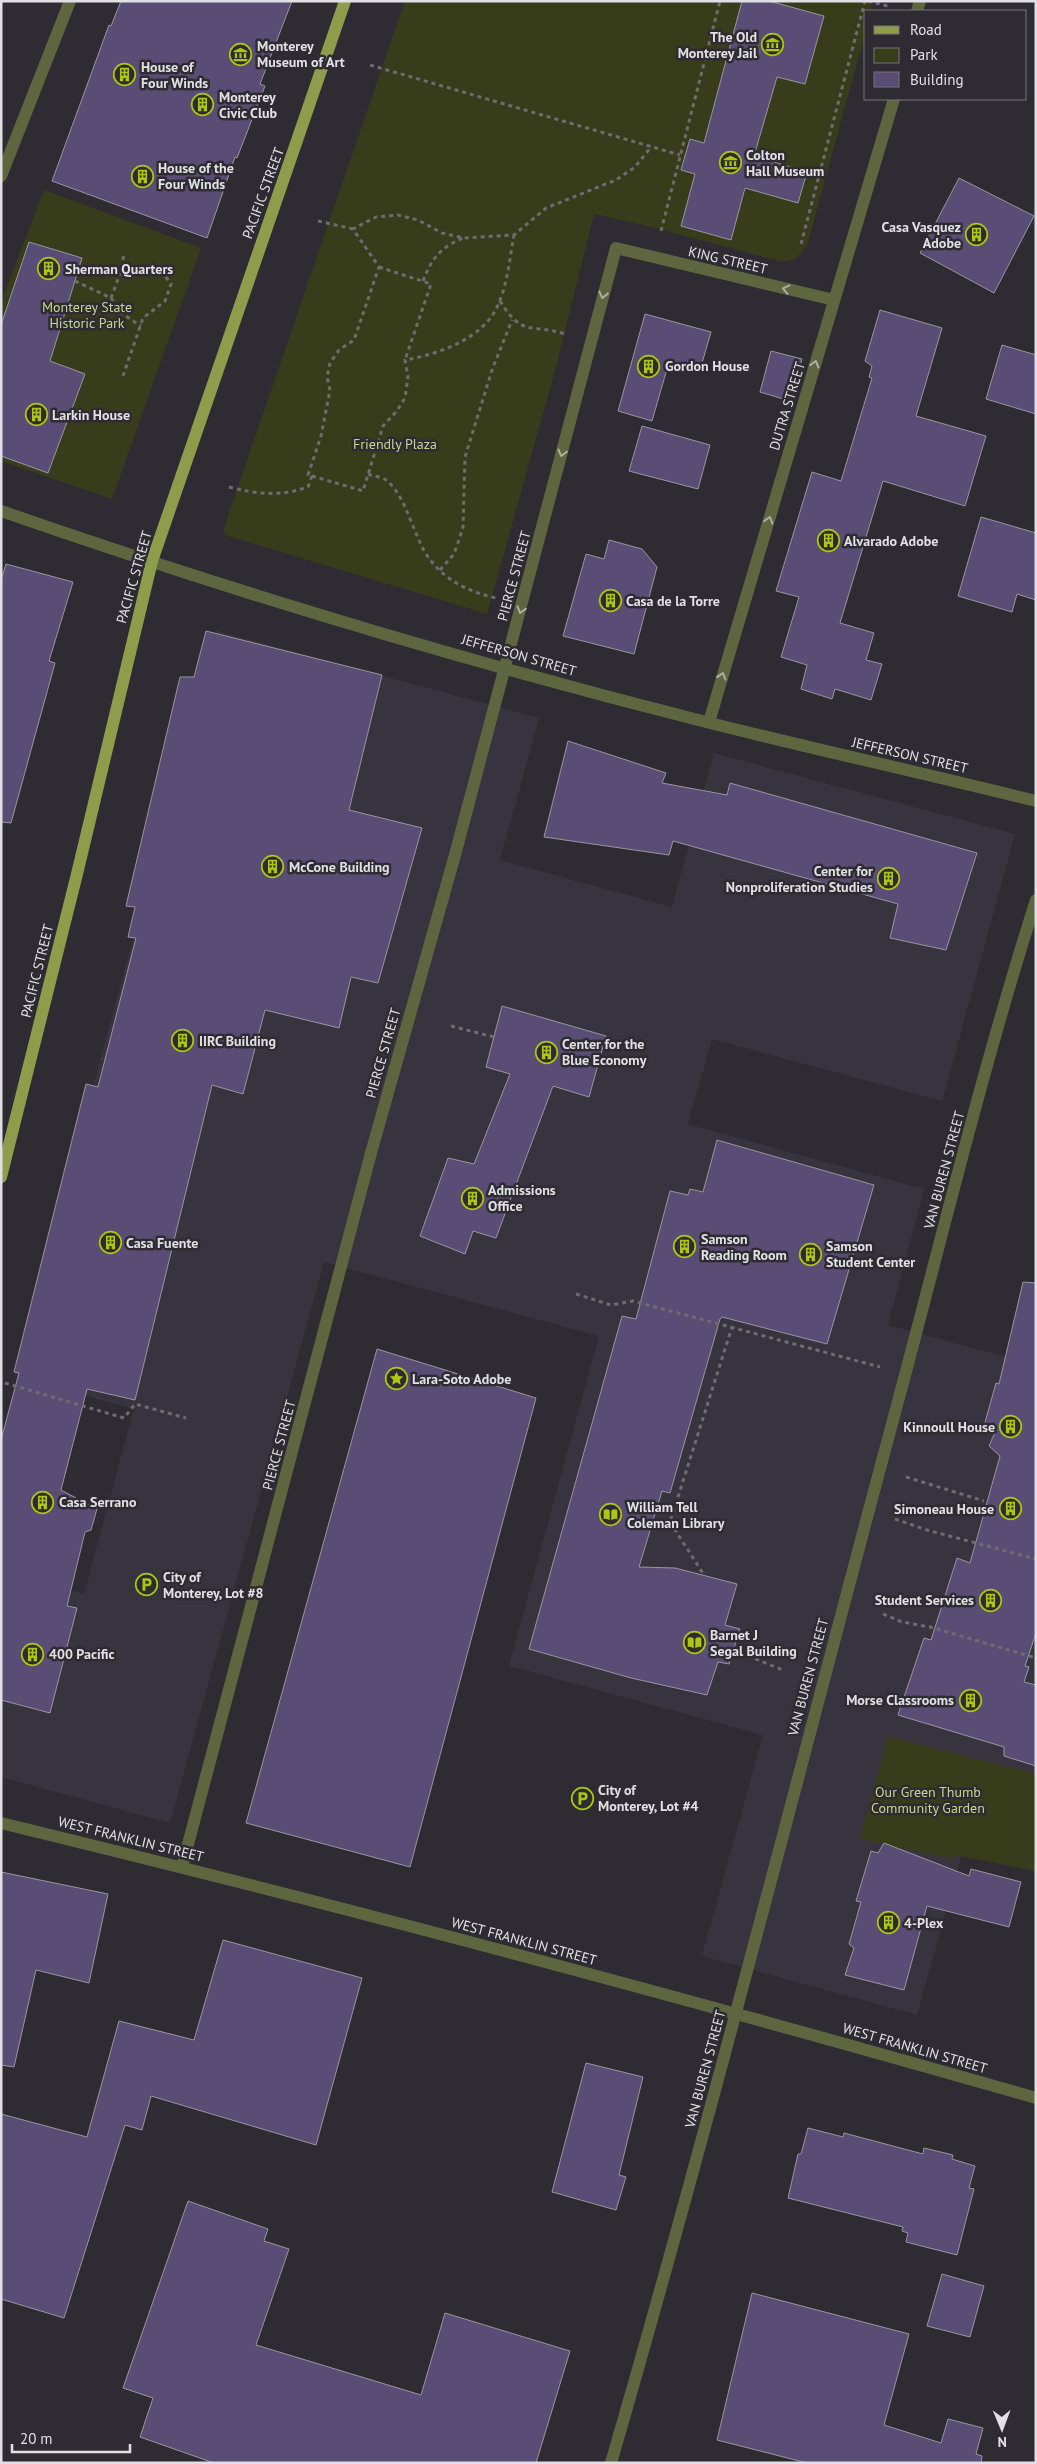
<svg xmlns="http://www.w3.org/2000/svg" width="1037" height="2464" viewBox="0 0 1037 2464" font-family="'PT Sans',sans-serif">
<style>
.built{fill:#373440}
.green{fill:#373d1b}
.building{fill:#594d76;stroke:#98969e}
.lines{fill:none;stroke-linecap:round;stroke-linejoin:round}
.path{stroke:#6e6c71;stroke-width:3;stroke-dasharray:4 4;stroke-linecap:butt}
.minor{stroke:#5e6640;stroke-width:12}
.major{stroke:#8d9d4c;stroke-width:12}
.oneway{stroke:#adafa2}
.labels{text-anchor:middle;stroke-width:5;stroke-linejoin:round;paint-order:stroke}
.poi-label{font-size:14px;font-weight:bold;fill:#e1e0e4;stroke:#2e2c32;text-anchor:start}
.street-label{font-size:14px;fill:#e1e0e4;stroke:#2e2c32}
.park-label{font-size:14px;fill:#c6d68d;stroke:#2e2c32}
</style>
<rect width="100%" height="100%" fill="#2e2c32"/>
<path class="built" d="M217 631 539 718 500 860 672 907 714 753 1015 834 942 1101 712 1039 688 1124 924 1189 888 1325 1036 1365V1872L962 1852 917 2015 702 1956 763 1735 509 1666 599 1336 324 1262 170 1823 1 1777V1572L84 1594 134 1409 14 1376Z"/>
<g class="green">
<path d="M405 1H873L871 11H866V30L807 246 795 259 783 262 651 227 594 214 555 371 487 614 225 535 224 529 233 501Z"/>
<path d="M44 190 201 248 112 499 1 461V302Z"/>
<path d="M888 1736 1036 1774V1871L956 1855 953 1859 860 1839Z"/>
</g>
<g class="building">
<path d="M121 1H292L260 84 265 86 237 158 235 157 207 238 52 181 109 25 111 26Z"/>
<path d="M742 1H769L824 16 805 84 777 77 754 156 807 172 798 203 745 188 731 240 681 226 695 174 681 170 690 139 704 143Z"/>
<path d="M959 178 1034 216 994 293 920 253Z"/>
<path d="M29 242 82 258 50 361 85 374 48 473 1 456V325Z"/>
<path d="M880 310 942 328 916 416 986 436 965 506 883 481 840 623 874 633 866 660 882 664 871 700 835 689 832 699 801 689 807 665 781 657 799 597 776 591 812 472 841 481 872 378 869 377 872 366 865 361Z"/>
<path d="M645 314 711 332 700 370 669 362 652 421 618 411Z"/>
<path d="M1002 345 1036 355V414L986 399Z"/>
<path d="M771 351 802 359 790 401 760 392Z"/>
<path d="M642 426 710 445 698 489 629 471Z"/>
<path d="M981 517 1036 533V600L1017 594 1012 612 958 596Z"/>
<path d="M609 540 642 549 657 567 634 654 563 636 586 554 604 559Z"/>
<path d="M6 564 73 582 49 661 55 663 11 823 1 822V580Z"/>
<path d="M206 631 382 675 349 810 422 828 378 983 351 977 339 1028 265 1010 243 1094 212 1085 135 1400 87 1389 61 1490 97 1509 91 1530 85 1532 67 1606 77 1608 50 1713 1 1700V1440L19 1373 14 1372 86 1084 98 1087 136 938 128 937 135 907 126 906 180 677H194Z"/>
<path d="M568 741 666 773 662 783 727 795 730 783 977 853 946 950 890 938 898 904 673 841 669 855 544 837Z"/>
<path d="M502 1006 606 1036 589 1097 553 1086 496 1238 473 1231 465 1254 420 1236 448 1158 474 1164 510 1074 486 1067Z"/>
<path d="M717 1140 874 1185 827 1344 722 1317 720 1319 670 1493 662 1491 639 1567 675 1568 737 1584 725 1625 740 1629 729 1664 718 1662 707 1695 631 1678 529 1649 622 1316 636 1319 670 1191 688 1195 690 1189 703 1192Z"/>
<path d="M1023 1282 1036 1283V1633L1025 1666 1029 1667 1024 1682 1036 1685V1766L1004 1756V1747L898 1715 924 1638 931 1640 957 1558 970 1563 1000 1456 989 1446 996 1430 984 1426 996 1383 999 1384Z"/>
<path d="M377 1349 536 1398 410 1867 246 1823Z"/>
<path d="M884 1843 969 1876 971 1869 1021 1882 1009 1927 927 1906 904 1990 845 1975 854 1948 849 1944 861 1902 856 1901 871 1851 878 1853Z"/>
<path d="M1 1872 108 1894 89 1983 36 1970 14 2067 1 2065Z"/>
<path d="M223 1940 362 1978 316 2145 151 2096 142 2130 125 2125 64 2318 1 2299V2114L87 2137 119 2021 194 2040Z"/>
<path d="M586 2063 643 2077 619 2175 626 2177 616 2210 552 2192Z"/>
<path d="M808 2128 843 2137 844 2133 923 2154 924 2148 953 2155 952 2159 975 2166 969 2188 974 2189 957 2255 906 2242 908 2233 902 2231 903 2227 788 2198 798 2154H801Z"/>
<path d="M188 2201 268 2229 264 2241 289 2249 256 2345 421 2395 445 2313 570 2351 536 2463H214L140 2437 153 2398 123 2388Z"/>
<path d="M942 2274 984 2286 970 2337 927 2326Z"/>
<path d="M752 2293 909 2334 884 2425 941 2443 948 2419 983 2428 976 2454 982 2456 981 2463H807L717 2440Z"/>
</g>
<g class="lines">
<g class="path">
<path d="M868 1 891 7"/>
<path d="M370 65 680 155"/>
<path d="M318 221 353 229"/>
<path d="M661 231 720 1"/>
<path d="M801 244 865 1"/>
<path d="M379 267 431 284 405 360"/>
<path d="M75 281 111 298 121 313 141 326"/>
<path d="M423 281C432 258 440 248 463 238"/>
<path d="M111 298 121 271 124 253"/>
<path d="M500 301C523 338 530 323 565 334"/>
<path d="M123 376 143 318 165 301 171 284 163 273"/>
<path d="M368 474C373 476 382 477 386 480 408 497 413 539 431 561 448 582 470 592 496 598"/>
<path d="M312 476 363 491 383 426 396 412 405 398 408 377 405 360C440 354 488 337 500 300 508 280 510 256 514 235"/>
<path d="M229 487C257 494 280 497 308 487L312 476 308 475 321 436 330 390 327 377 330 363 339 350 354 340 379 267 353 229 376 217 398 215 418 220 442 233 464 238 514 235 546 208 616 180 635 167 651 147"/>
<path d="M440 570 454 554 463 528 465 457 492 370 512 320"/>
<path d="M451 1026 494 1037"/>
<path d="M576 1294 611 1305 633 1301 880 1367"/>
<path d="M5 1383 124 1418 135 1404 186 1418"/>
<path d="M906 1477 984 1501"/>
<path d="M895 1519 927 1530 1036 1559"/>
<path d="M656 1522H670L732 1327"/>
<path d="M670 1522 704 1575"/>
<path d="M883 1614 902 1622 930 1627 1036 1658"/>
<path d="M733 1650 783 1670"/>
</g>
<g class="minor">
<path d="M917 11 920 1"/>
<path d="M1 176 70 1"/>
<path d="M1 511C234 592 471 663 710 723 818 750 927 774 1036 801"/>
<path d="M709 722 894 99"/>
<path d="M1 1823C348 1907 693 2000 1036 2098"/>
<path d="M182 1867 371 1153 455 855 616 248 834 300"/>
<path d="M611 2463C714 2108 804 1751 900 1394 944 1229 984 1063 1036 900"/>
</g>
<path class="major" d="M1 1177 77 874 152 561 345 1"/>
</g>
<defs><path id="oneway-chevron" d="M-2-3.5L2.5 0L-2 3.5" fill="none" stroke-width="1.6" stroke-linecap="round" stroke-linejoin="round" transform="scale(1.25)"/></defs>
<g class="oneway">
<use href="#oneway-chevron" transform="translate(786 289) rotate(-167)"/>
<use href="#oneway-chevron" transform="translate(603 295) rotate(104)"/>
<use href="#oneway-chevron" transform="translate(815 364) rotate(-73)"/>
<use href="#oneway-chevron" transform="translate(562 453) rotate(105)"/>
<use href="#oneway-chevron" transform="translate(769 520) rotate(-73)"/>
<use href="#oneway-chevron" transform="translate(521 610) rotate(106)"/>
<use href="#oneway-chevron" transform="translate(722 676) rotate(-73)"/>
</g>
<defs>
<symbol id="museum-ring" viewBox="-11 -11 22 22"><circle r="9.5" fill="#2e2c32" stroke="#adc60e" stroke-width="1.5"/><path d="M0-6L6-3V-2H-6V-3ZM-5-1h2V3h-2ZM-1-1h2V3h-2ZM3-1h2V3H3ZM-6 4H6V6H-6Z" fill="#adc60e"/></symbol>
<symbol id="building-ring" viewBox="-11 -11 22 22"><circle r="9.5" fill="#2e2c32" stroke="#adc60e" stroke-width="1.5"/><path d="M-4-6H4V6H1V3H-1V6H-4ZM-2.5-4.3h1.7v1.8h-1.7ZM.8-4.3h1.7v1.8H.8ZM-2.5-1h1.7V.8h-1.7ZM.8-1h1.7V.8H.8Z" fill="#adc60e"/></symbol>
<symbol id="sight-ring" viewBox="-11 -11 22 22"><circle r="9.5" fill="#2e2c32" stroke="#adc60e" stroke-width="1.5"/><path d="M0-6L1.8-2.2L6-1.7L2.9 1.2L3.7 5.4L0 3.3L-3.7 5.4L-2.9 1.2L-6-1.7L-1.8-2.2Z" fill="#adc60e"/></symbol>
<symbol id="library-ring" viewBox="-11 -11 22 22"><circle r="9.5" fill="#2e2c32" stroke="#adc60e" stroke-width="1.5"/><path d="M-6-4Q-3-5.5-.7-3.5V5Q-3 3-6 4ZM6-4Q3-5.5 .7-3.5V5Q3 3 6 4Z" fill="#adc60e"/></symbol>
<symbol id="parking-ring" viewBox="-11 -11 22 22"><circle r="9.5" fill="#2e2c32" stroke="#adc60e" stroke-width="1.5"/><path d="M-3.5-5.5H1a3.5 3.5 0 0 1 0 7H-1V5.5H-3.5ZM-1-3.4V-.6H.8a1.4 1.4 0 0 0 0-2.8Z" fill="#adc60e"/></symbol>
</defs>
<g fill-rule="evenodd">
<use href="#museum-ring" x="760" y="32" width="25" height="25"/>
<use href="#museum-ring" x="228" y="42" width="25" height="25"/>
<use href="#building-ring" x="112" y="62" width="25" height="25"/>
<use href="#building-ring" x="190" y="92" width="25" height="25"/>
<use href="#museum-ring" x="718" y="150" width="25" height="25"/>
<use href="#building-ring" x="130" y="164" width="25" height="25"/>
<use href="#building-ring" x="964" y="222" width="25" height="25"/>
<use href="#building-ring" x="36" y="256" width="25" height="25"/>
<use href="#building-ring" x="636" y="354" width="25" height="25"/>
<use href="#building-ring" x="24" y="402" width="25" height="25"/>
<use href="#building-ring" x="816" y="528" width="25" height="25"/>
<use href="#building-ring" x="598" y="588" width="25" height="25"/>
<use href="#building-ring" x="260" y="854" width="25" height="25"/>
<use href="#building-ring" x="876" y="866" width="25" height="25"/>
<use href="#building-ring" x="170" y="1028" width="25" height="25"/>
<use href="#building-ring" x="534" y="1040" width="25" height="25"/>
<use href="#building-ring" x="460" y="1186" width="25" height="25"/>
<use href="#building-ring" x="98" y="1230" width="25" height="25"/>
<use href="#building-ring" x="672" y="1234" width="25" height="25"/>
<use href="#building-ring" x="798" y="1242" width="25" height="25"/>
<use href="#sight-ring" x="384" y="1366" width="25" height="25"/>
<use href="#building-ring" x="998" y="1414" width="25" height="25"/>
<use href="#building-ring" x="30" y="1490" width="25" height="25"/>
<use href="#building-ring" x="998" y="1496" width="25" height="25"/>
<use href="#library-ring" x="598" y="1502" width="25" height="25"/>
<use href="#parking-ring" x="134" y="1572" width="25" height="25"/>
<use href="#building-ring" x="978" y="1588" width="25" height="25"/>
<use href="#library-ring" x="682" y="1630" width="25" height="25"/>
<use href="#building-ring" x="20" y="1642" width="25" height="25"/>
<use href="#building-ring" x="958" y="1688" width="25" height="25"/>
<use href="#parking-ring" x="570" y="1786" width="25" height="25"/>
<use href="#building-ring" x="876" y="1910" width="25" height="25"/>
</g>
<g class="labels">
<g class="poi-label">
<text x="757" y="42" text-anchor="end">The Old<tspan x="757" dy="16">Monterey Jail</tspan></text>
<text x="257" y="51">Monterey<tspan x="257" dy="16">Museum of Art</tspan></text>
<text x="141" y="72">House of<tspan x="141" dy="16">Four Winds</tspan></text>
<text x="219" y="102">Monterey<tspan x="219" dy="16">Civic Club</tspan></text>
<text x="746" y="160">Colton<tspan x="746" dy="16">Hall Museum</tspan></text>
<text x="158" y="173">House of the<tspan x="158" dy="16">Four Winds</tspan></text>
<text x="961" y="232" text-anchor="end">Casa Vasquez<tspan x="961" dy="16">Adobe</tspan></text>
<text x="65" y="274">Sherman Quarters</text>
<text x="665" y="371">Gordon House</text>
<text x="52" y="420">Larkin House</text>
<text x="844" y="546">Alvarado Adobe</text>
<text x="626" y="606">Casa de la Torre</text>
<text x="289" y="872">McCone Building</text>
<text x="873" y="876" text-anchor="end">Center for<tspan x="873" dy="16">Nonproliferation Studies</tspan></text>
<text x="199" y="1046">IIRC Building</text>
<text x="562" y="1049">Center for the<tspan x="562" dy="16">Blue Economy</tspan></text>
<text x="488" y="1195">Admissions<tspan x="488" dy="16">Office</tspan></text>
<text x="701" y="1244">Samson<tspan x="701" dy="16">Reading Room</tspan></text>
<text x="126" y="1248">Casa Fuente</text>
<text x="826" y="1251">Samson<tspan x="826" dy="16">Student Center</tspan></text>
<text x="412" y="1384">Lara-Soto Adobe</text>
<text x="995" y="1432" text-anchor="end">Kinnoull House</text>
<text x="59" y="1507">Casa Serrano</text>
<text x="627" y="1512">William Tell<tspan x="627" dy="16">Coleman Library</tspan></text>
<text x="994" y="1514" text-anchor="end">Simoneau House</text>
<text x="163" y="1582">City of<tspan x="163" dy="16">Monterey, Lot #8</tspan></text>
<text x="974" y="1605" text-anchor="end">Student Services</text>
<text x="710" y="1640">Barnet J<tspan x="710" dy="16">Segal Building</tspan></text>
<text x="49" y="1659">400 Pacific</text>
<text x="954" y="1705" text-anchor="end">Morse Classrooms</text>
<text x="598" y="1795">City of<tspan x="598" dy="16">Monterey, Lot #4</tspan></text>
<text x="904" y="1928">4-Plex</text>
</g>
<g class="street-label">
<text transform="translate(263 193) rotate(-70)" y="5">PACIFIC STREET</text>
<text transform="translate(728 260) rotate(13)" y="5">KING STREET</text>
<text transform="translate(787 406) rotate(-73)" y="5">DUTRA STREET</text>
<text transform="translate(514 576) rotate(-75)" y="5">PIERCE STREET</text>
<text transform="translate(134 577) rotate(-74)" y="5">PACIFIC STREET</text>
<text transform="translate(519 655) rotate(16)" y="5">JEFFERSON STREET</text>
<text transform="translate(910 755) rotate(13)" y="5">JEFFERSON STREET</text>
<text transform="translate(37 971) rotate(-76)" y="5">PACIFIC STREET</text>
<text transform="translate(383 1053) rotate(-74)" y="5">PIERCE STREET</text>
<text transform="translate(944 1170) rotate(-75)" y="5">VAN BUREN STREET</text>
<text transform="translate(279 1445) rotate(-75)" y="5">PIERCE STREET</text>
<text transform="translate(808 1677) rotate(-75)" y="5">VAN BUREN STREET</text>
<text transform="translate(131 1839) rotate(14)" y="5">WEST FRANKLIN STREET</text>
<text transform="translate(524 1941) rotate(15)" y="5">WEST FRANKLIN STREET</text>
<text transform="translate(915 2048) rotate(16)" y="5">WEST FRANKLIN STREET</text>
<text transform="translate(705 2069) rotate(-75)" y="5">VAN BUREN STREET</text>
</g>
<g class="park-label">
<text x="87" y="312">Monterey State<tspan x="87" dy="16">Historic Park</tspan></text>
<text x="395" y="449">Friendly Plaza</text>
<text x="928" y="1797">Our Green Thumb<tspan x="928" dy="16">Community Garden</tspan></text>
</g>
</g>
<rect width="1037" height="2464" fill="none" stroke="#e1e0e4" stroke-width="5"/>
<rect x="864" y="10" width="162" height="90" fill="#2e2c32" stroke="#767479"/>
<rect x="874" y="26" width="25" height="8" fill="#8d9d4c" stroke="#767479"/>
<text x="910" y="35" font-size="15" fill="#e1e0e4">Road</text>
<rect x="874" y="48" width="25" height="15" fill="#373d1b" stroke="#767479"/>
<text x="910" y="60" font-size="15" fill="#e1e0e4">Park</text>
<rect x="874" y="72" width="25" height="15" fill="#594d76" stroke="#767479"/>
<text x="910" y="85" font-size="15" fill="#e1e0e4">Building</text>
<g transform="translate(1002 2429) rotate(179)" stroke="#2e2c32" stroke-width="4" paint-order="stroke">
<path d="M0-4L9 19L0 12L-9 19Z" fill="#e1e0e4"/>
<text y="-8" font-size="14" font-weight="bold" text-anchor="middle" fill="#e1e0e4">N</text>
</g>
<path d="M12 2444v8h118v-8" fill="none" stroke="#e1e0e4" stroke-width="2.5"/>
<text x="20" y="2444" font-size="15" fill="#e1e0e4" stroke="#2e2c32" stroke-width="4" paint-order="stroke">20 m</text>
</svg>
